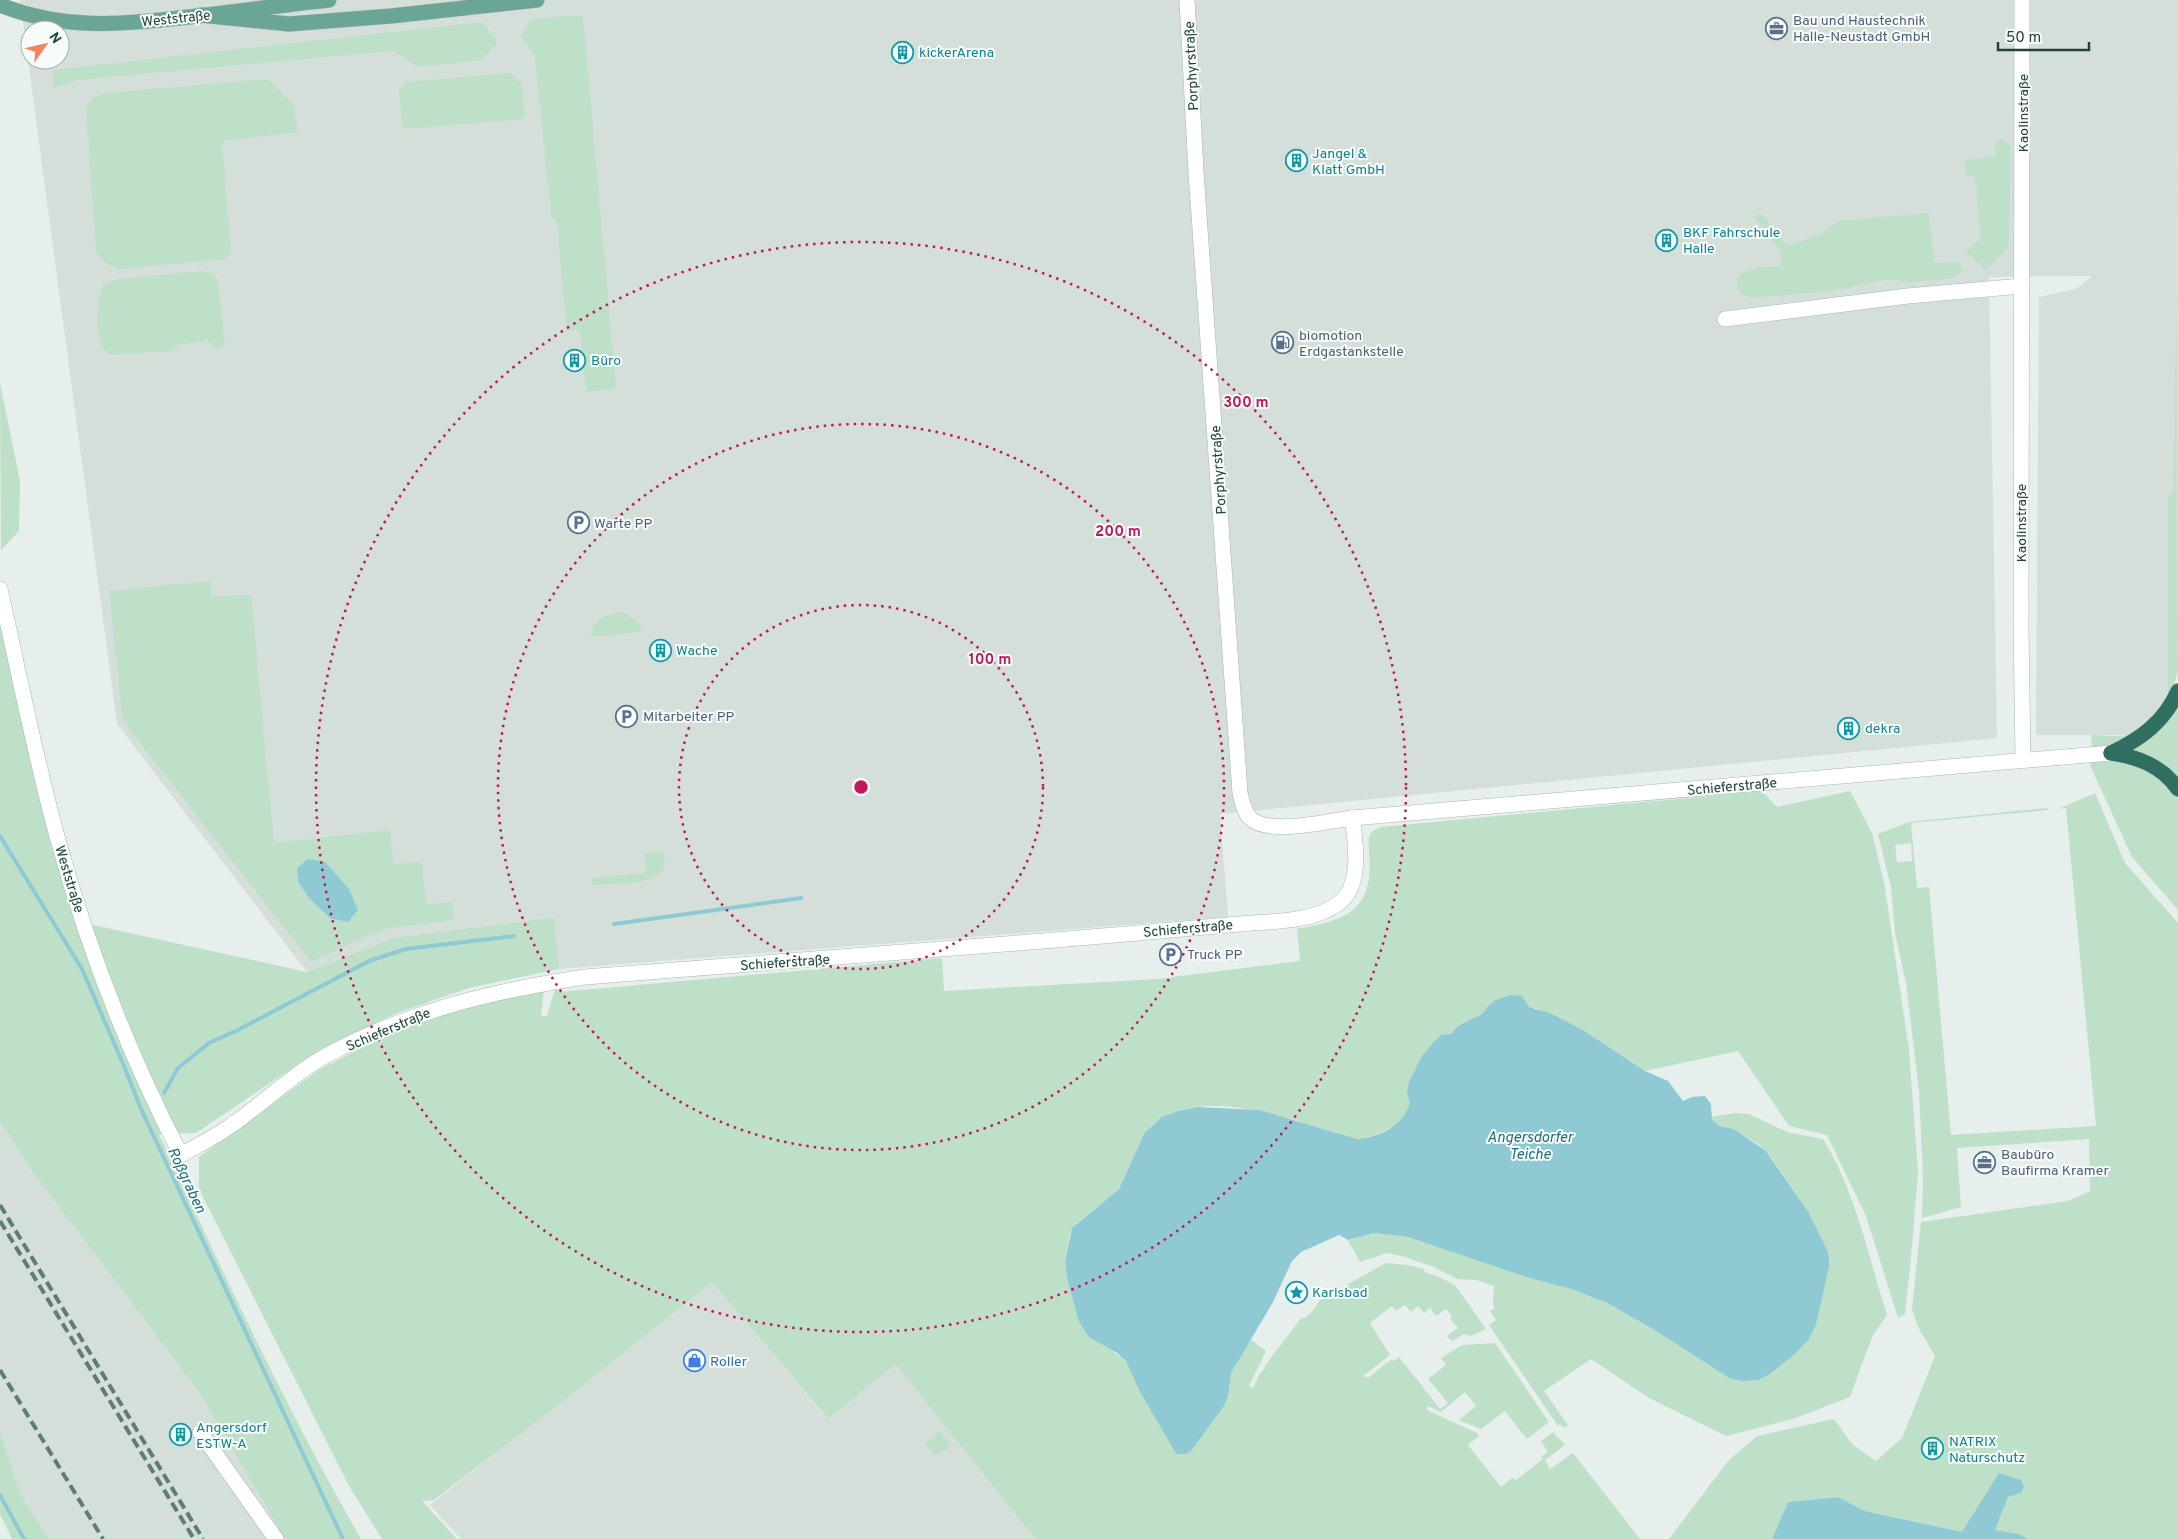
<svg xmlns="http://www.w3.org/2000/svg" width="2178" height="1539" viewBox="0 0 2178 1539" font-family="Overpass,sans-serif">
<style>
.built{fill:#d4dfda;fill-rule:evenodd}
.green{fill:#bfe0c8;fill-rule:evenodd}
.water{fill:#8ec9d4}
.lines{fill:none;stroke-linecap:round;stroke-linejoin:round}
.stream{stroke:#8ec9d4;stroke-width:4}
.minor-casing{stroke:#a8b8b2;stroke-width:16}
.major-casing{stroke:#c2cac8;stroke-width:16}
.highway-casing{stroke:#c2cac8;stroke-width:16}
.minor{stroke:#fff;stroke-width:15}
.major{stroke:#6aa596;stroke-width:15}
.highway{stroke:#2f6f62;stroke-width:15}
.rail{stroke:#5f7d75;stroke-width:4;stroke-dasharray:10 5;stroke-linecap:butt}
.ring{fill:none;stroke:#c2185b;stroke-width:2.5;stroke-dasharray:2.5 5}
.labels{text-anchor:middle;stroke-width:4;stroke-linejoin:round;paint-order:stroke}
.street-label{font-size:14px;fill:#24423a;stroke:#f7fbf9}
.service-label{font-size:14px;fill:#4e5e75;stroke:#f7fbf9;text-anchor:start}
.culture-label{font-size:14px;fill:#0d838f;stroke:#f7fbf9;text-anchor:start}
.shop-label{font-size:14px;fill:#366cbe;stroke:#f7fbf9;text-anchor:start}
.water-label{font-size:15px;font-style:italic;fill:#1c6f80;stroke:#f7fbf9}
.centre{fill:#c2185b;stroke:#f7fbf9;stroke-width:2.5}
.ring-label{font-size:15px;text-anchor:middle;font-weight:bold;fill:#c2185b;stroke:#f7fbf9;stroke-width:4;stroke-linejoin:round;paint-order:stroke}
</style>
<rect width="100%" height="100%" fill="#e6efeb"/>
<g class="built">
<path d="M20 0H2178L2177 495 2168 496V693L2161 705 2143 726 2130 735H2036L2039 297 2076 289 2092 276 1989 277 1997 738 1220 814 1228 917 559 969 553 917 392 938 307 972 117 724ZM30 30H60V60H30Z"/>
<path d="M0 1121 29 1167 200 1394 285 1539H48L20 1493 0 1431Z"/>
<path d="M712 1282 827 1419 896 1363 1035 1539H461L430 1505Z"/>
</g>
<g class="green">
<path d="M583 15 616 388 586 392 580 330 567 331 557 224 551 215 535 56 521 36 531 19Z"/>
<path d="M482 22 498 42 482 60 418 67 392 51 77 80 53 88V70Z"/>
<path d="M511 73 522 84 525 119 403 129 399 90 406 82Z"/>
<path d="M269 79 295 107 297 132 222 141 231 252 225 259 121 269 106 264 96 252 86 107 92 98 106 93Z"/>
<path d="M2001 139 2007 142 2011 148 2009 238 2007 249 1985 270 1966 251 1981 238 1975 175 1966 176 1965 160 1996 156 1995 141Z"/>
<path d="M1929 213 1934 263 1958 262 1964 270 1954 278 1906 283 1891 279 1830 291 1753 298 1745 296 1739 291 1737 277C1751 265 1765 268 1782 266L1780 250 1753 216 1762 214 1787 246 1824 233 1837 221Z"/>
<path d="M202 271 211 273 218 279 225 346 214 348 208 340 178 345 172 351 110 355C108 352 103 349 102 346 95 330 97 301 103 285L117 279Z"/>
<path d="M2177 284 2178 669C2171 712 2135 746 2092 747L2091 735C2101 735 2123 738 2131 734 2147 728 2160 707 2168 693V495L2173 492Z"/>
<path d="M0 383 20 481 19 531 1 550Z"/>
<path d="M210 581 212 596 251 595 274 843 390 830 394 864 422 861 426 904 452 902 454 920 384 929 311 962 123 721 109 591Z"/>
<path d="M624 612 639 624 642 632 591 637C593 618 606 614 624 612Z"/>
<path d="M0 617 75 921 307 972 392 938 554 917 559 969 469 988 397 1013 319 1050 196 1133 159 1134C222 1271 286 1408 361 1539H285L200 1394 29 1167 0 1121Z"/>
<path d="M2178 702V781L2126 751Z"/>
<path d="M2114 760 2149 768 2178 798V910L2132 857 2090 765 2093 761Z"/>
<path d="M1762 791 1777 807 1850 791 1872 833 1884 882 1909 1050 1918 1172 1911 1258 1905 1314 1898 1318 1866 1216 1827 1135 1789 1126 1738 1051 1645 1071 1583 1030 1536 1008C1529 1008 1525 1007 1524 999L1488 1006 1482 1014 1458 1026 1449 1034 1410 1099C1413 1123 1375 1137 1357 1139 1298 1124 1196 1077 1145 1132L1119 1189 1076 1224 1070 1233 1065 1261 1067 1277 1075 1302 1111 1350 1126 1361 1140 1392 1176 1454 1191 1451 1224 1406 1228 1396 1231 1373 1250 1339 1266 1351 1249 1386 1253 1388 1259 1375 1265 1368 1264 1367 1302 1317 1304 1318 1311 1313 1320 1300 1386 1263 1408 1265 1424 1269 1425 1272 1432 1275 1433 1274 1455 1285 1486 1329 1471 1336 1464 1334 1452 1341 1447 1336 1458 1328 1450 1318 1452 1316 1446 1309 1436 1316 1430 1308 1424 1313 1418 1306 1411 1312 1405 1305 1396 1311 1392 1306 1370 1323 1390 1355 1363 1376 1368 1378 1392 1359 1394 1361 1399 1357 1440 1409 1448 1403 1428 1379 1446 1365 1441 1358 1462 1345 1495 1343 1549 1422 1527 1439 1505 1411 1481 1429 1459 1420 1476 1406 1465 1392 1441 1412 1428 1406 1427 1410 1477 1433 1479 1436 1468 1445 1501 1487 1512 1478 1516 1480 1543 1459 1541 1457 1548 1452 1541 1441 1553 1432 1565 1445 1545 1460 1550 1469 1573 1453 1640 1539H1035L896 1364 828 1419 712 1282 562 1402 434 1500 422 1501 457 1539H382L349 1486 199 1189V1157L319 1070 390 1033 426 1020 468 1007 544 990 541 1016H547L555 989 560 992 942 958 944 991 1157 979 1300 961 1297 929C1316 925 1345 921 1358 905 1371 889 1370 871 1369 852 1369 847 1368 841 1369 837 1371 831 1376 829 1381 827Z"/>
<path d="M2095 793 2125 863 2178 923V1539H2028L2019 1534 1995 1530 2008 1497 2021 1493V1480L1962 1532 1865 1511 1838 1497 1788 1502 1772 1539H1669L1729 1460 1757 1436 1834 1419 1853 1445 1876 1461 1902 1438 1935 1356 1918 1327 1912 1309 1921 1222 2068 1201 2090 1191 2089 1139 1957 1148 1961 1207 1922 1218 1923 1177 1919 1091 1906 983 1895 933 1891 887 1878 834 1909 822 2047 808 2048 810 1911 823 1917 888 1929 887 1951 1135 2096 1126 2066 808 2058 809ZM1911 843 1912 861 1897 862 1895 845Z"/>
<path d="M664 851C664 857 666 865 663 870 654 886 609 884 592 885L591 878 646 873 644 854Z"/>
<path d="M1735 1113 1749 1114 1787 1132 1823 1139C1856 1192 1868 1256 1887 1315L1872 1337 1850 1397 1793 1419 1726 1436 1649 1398 1591 1359 1544 1391 1568 1425 1564 1428 1560 1424 1558 1426 1489 1325 1496 1320 1490 1311 1495 1308 1493 1304 1494 1286 1476 1280 1457 1279 1434 1267 1405 1257 1387 1253 1360 1262 1348 1240 1374 1233 1408 1237 1529 1278 1571 1289 1607 1303 1653 1329 1729 1378 1795 1354 1809 1339 1816 1325 1829 1266 1827 1250 1809 1213 1769 1154 1758 1144 1734 1129 1719 1126 1711 1117Z"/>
<path d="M0 1431 20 1493 48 1539H12L0 1514Z"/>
<path d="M940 1431 950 1444 948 1449 935 1456 925 1443Z"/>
</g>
<g class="water">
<path d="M308 859 325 862 349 889 358 910 348 922 330 918 310 899 298 882 297 868Z"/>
<path d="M1510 995 1522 996 1529 1007 1552 1014 1583 1030 1645 1071 1668 1081 1683 1101 1692 1097 1705 1096 1711 1104 1712 1119 1719 1126 1734 1129 1766 1151 1809 1213 1827 1250 1829 1257V1267L1816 1325 1809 1339 1795 1354 1770 1374 1758 1380 1742 1381 1729 1378 1653 1329 1607 1303 1571 1289 1529 1278 1408 1237 1374 1233 1348 1240 1339 1235 1301 1252 1292 1261 1273 1302 1231 1373 1228 1396 1224 1406 1191 1451 1186 1454H1176L1140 1392 1126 1361 1117 1353 1089 1337 1079 1322 1067 1277 1065 1261 1072 1228 1119 1189 1145 1132 1162 1117 1178 1111 1197 1107 1259 1110 1357 1139C1380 1137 1403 1126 1410 1103L1407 1093 1409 1082 1422 1056 1433 1043 1441 1035 1450 1034 1458 1026 1482 1014 1488 1006 1496 1000Z"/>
<path d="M1999 1473 2021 1480 2024 1486 2021 1493 2008 1497 1995 1530 2019 1534 2028 1539H1772L1788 1502 1838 1497 1865 1511 1962 1532Z"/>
</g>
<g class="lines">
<g class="stream">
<path d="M0 836 82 969 124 1066 141 1109 343 1539"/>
<path d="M614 924 801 898"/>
<path d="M164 1093 178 1068 209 1043 238 1030 369 961 406 949 514 936"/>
<path d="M0 1495 24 1539"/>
</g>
<defs>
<g id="minor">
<path d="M1187 0 1196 172 1240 793C1242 801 1244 812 1250 818 1268 836 1329 821 1352 818L2111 753"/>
<path d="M2022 0 2021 624 2023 761"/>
<path d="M1725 319 1908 296 2022 286"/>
<path d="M0 589C19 673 35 757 58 840 88 949 129 1055 181 1155 198 1145 217 1136 233 1124 262 1104 292 1075 322 1058 404 1012 492 991 585 977 770 963 954 949 1138 933 1172 930 1206 927 1240 924 1271 921 1313 923 1339 903 1362 886 1356 843 1352 818"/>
<path d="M200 1432 276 1539"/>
</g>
<g id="major">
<path d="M0 5C65 31 121 24 189 17 236 12 282 5 329 0"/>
<path d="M200 15 289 24 391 16 537 0"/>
</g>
<g id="highway">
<path d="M2111 753C2141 739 2164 722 2178 691"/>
<path d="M2111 753C2138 757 2162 766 2178 789"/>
</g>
</defs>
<use href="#minor" class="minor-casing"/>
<use href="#major" class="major-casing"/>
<use href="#highway" class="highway-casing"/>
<use href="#minor" class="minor"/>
<use href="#major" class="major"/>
<use href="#highway" class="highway"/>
<g class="rail">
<path d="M0 1205 203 1539"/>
<path d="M0 1221 194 1539"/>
<path d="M0 1370 103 1539"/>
</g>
</g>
<g class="ring">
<circle cx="861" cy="787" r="182"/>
<circle cx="861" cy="787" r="363"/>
<circle cx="861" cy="787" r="545"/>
</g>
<defs>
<symbol id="office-ring" viewBox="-11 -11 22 22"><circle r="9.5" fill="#f7fbf9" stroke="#5c6f8a" stroke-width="1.5"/><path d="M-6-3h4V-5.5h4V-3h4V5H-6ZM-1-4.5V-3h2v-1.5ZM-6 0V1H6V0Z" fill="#5c6f8a"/></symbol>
<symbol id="building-ring" viewBox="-11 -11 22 22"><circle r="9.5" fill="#f7fbf9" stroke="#0f9aa8" stroke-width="1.5"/><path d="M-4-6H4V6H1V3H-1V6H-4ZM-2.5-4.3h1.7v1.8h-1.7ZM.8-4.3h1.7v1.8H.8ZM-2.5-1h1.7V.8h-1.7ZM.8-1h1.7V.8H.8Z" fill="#0f9aa8"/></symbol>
<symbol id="fuel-ring" viewBox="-11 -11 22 22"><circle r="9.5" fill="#f7fbf9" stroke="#5c6f8a" stroke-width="1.5"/><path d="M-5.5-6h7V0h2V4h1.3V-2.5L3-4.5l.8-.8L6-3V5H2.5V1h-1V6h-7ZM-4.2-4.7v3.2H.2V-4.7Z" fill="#5c6f8a"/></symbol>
<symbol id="parking-ring" viewBox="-11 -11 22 22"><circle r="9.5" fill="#f7fbf9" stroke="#5c6f8a" stroke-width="1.5"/><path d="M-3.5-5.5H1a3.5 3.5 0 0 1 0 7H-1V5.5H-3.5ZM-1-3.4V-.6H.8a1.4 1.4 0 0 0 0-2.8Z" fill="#5c6f8a"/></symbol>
<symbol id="sight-ring" viewBox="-11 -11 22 22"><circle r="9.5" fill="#f7fbf9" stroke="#0f9aa8" stroke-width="1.5"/><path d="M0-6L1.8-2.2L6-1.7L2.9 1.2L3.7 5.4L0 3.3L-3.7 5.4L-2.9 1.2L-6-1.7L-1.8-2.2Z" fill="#0f9aa8"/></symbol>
<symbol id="shop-ring" viewBox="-11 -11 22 22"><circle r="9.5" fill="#f7fbf9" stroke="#3f7fe0" stroke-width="1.5"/><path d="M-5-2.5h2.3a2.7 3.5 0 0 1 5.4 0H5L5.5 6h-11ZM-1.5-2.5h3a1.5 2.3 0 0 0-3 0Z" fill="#3f7fe0"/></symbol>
</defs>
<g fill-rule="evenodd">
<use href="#office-ring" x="1764" y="16" width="25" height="25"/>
<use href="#building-ring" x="890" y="40" width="25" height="25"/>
<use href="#building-ring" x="1284" y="148" width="25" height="25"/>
<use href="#building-ring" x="1654" y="228" width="25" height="25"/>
<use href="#fuel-ring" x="1270" y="330" width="25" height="25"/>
<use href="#building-ring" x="562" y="348" width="25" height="25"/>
<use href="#parking-ring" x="566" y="510" width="25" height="25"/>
<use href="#building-ring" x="648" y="638" width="25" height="25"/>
<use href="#parking-ring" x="614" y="704" width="25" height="25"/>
<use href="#building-ring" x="1836" y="716" width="25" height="25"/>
<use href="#parking-ring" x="1158" y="942" width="25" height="25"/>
<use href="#office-ring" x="1972" y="1150" width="25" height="25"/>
<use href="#sight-ring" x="1284" y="1280" width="25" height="25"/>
<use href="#shop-ring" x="682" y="1348" width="25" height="25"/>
<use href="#building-ring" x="168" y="1422" width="25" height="25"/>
<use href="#building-ring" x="1920" y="1436" width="25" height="25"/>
</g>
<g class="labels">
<g class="street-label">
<text transform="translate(176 18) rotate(-6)" y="5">Weststraße</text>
<text transform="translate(1191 66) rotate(-93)" y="5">Porphyrstraße</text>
<text transform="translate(2023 113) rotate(-90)" y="5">Kaolinstraße</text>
<text transform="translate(1218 470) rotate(-94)" y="5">Porphyrstraße</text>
<text transform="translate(2021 523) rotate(-90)" y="5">Kaolinstraße</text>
<text transform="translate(1732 786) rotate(-5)" y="5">Schieferstraße</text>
<text transform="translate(70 879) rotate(73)" y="5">Weststraße</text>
<text transform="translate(1188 928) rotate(-5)" y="5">Schieferstraße</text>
<text transform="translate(785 962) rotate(-4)" y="5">Schieferstraße</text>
<text transform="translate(388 1029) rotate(-23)" y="5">Schieferstraße</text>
</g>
<g class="service-label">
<text x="1793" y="25">Bau und Haustechnik<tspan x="1793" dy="16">Halle-Neustadt GmbH</tspan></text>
<text x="1299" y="340">biomotion<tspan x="1299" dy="16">Erdgastankstelle</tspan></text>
<text x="594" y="528">Warte PP</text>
<text x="643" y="721">Mitarbeiter PP</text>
<text x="1187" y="959">Truck PP</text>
<text x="2001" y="1159">Baubüro<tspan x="2001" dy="16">Baufirma Kramer</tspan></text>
</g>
<g class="culture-label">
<text x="919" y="57">kickerArena</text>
<text x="1312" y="158">Jangel &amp;<tspan x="1312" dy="16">Klatt GmbH</tspan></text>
<text x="1683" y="237">BKF Fahrschule<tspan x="1683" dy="16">Halle</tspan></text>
<text x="591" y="365">Büro</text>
<text x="676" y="655">Wache</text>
<text x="1865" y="733">dekra</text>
<text x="1312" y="1297">Karlsbad</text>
<text x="196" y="1432">Angersdorf<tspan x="196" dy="16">ESTW-A</tspan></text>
<text x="1949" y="1446">NATRIX<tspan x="1949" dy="16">Naturschutz</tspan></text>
</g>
<g class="shop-label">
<text x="710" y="1366">Roller</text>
</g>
<g class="water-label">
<text x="1530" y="1142">Angersdorfer<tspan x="1530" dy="17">Teiche</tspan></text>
<text transform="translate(187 1180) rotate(65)" y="5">Roßgraben</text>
</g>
</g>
<circle cx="861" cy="787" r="8" class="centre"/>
<g class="ring-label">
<text x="1246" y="407">300 m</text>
<text x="1118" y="536">200 m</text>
<text x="990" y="664">100 m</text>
</g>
<g transform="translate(45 45) rotate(56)"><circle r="24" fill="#f7fbf9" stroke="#a3b1ad"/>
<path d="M0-4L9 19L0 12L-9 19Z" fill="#f4845f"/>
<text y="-8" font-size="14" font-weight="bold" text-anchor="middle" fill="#24423a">N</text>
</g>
<path d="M1998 42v8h91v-8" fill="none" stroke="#24423a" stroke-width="2.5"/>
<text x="2006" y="42" font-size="15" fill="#24423a" stroke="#f7fbf9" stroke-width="4" paint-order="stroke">50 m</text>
</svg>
